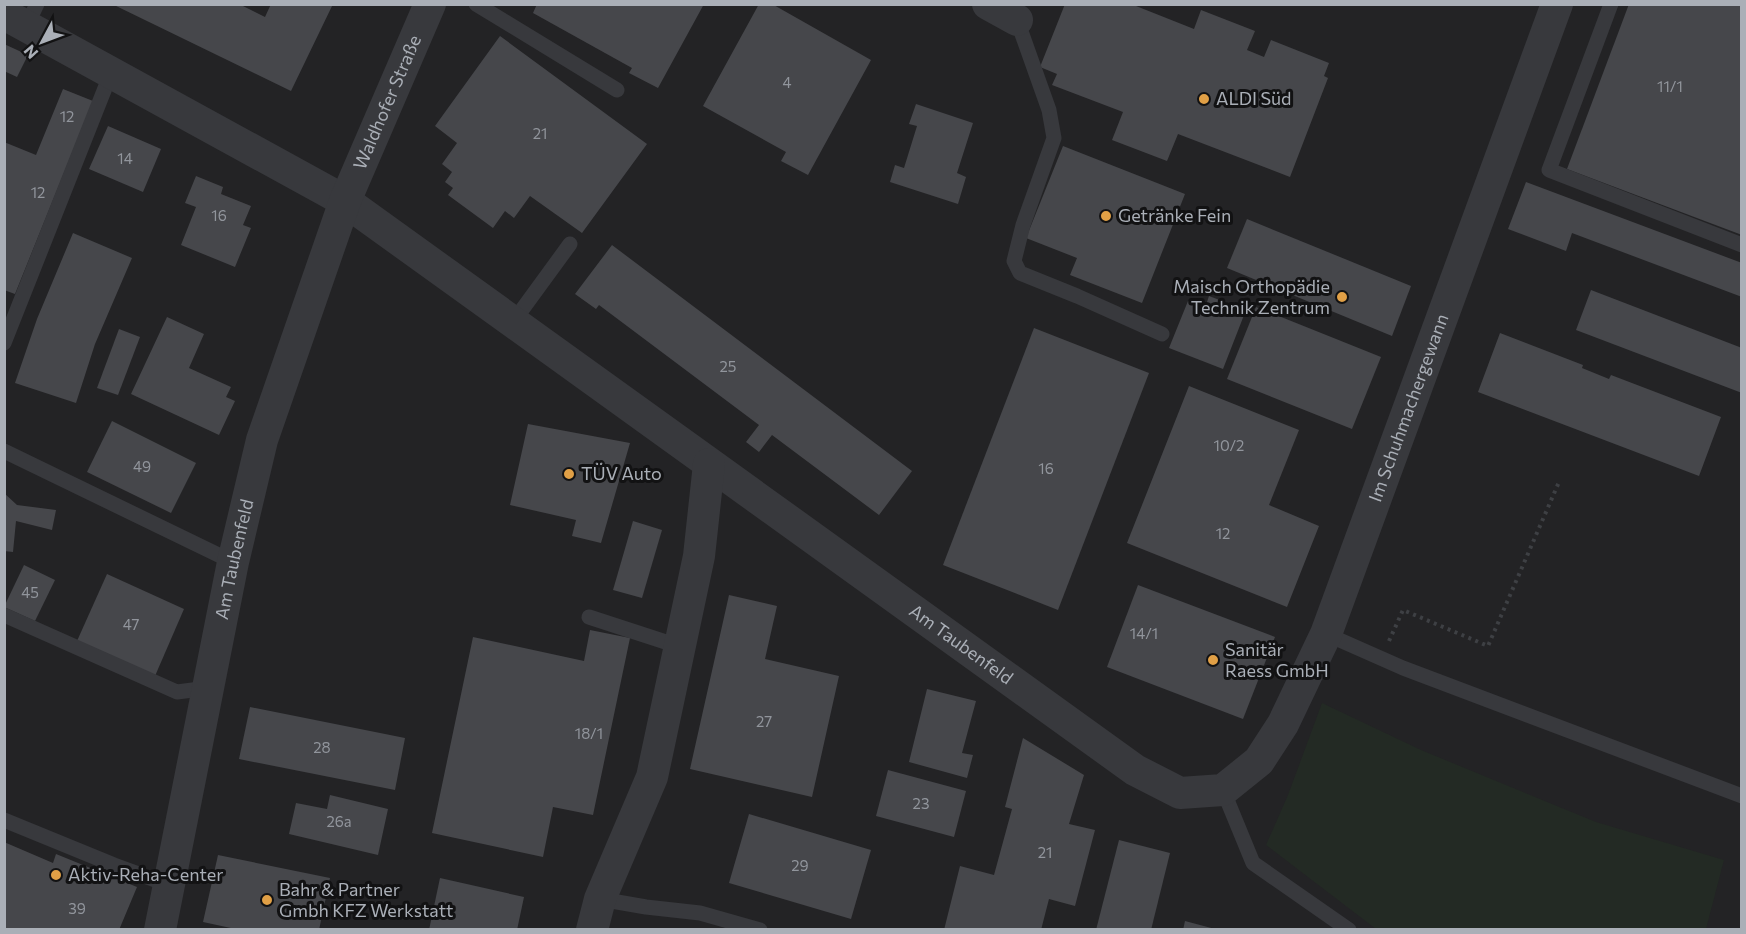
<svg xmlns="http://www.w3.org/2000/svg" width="1746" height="934" viewBox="0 0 1746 934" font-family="Commissioner,sans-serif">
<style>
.built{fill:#232325}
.green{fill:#232a24}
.building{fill:#46474b}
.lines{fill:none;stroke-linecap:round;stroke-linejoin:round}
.path{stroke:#3e4044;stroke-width:4;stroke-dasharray:3 4.5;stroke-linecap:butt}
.service{stroke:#38393d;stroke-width:15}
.minor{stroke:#38393d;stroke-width:32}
.poi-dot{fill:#e1a046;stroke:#121213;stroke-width:2}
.labels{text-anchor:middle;stroke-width:6;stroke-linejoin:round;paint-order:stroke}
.number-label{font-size:15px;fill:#91959c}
.poi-label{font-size:18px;fill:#aaafb7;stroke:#121213;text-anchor:start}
.street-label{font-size:18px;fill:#aaafb7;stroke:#121213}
</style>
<rect width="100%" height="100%" fill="#171718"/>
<path class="built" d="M5 5H1741V929L5 930Z"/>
<path class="green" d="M1322 703 1421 750 1596 822 1724 860 1706 929H1376L1266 845 1288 795Z"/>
<g class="building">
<path d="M112 4H239L265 17 271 4H333L291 91Z"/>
<path d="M537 4H704L658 88 629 73 632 68 533 13Z"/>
<path d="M759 4H772L871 60 808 175 781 161 786 152 703 106Z"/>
<path d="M1065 4H1131L1194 29 1201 10 1255 31 1247 50 1264 57 1271 40 1329 63 1324 76 1328 78 1290 177 1178 134 1167 161 1112 140 1123 112 1052 85 1057 74 1040 67Z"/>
<path d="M1629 4H1742V235L1567 169Z"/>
<path d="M500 36 647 144 582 233 530 196 514 218 505 211 493 228 448 195 453 188 445 182 452 172 442 164 457 143 435 126Z"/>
<path d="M4 44 28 55 17 77 4 71Z"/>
<path d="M63 89 93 101 15 294 4 290V142L36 155Z"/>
<path d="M916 104 973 123 957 173 966 177 958 204 890 182 895 165 904 168 917 126 909 124Z"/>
<path d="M108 126 161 149 143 192 89 169Z"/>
<path d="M1063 146 1185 194 1142 303 1070 275 1077 258 1026 238Z"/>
<path d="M196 176 223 187 221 194 251 206 243 225 251 228 235 267 181 245 196 207 185 203Z"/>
<path d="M1526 182 1742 263V297L1572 233 1566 251 1508 229Z"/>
<path d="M1247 219 1411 286 1392 336 1227 268Z"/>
<path d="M73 233 132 258 95 344 76 403 15 383 37 319Z"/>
<path d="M612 245 912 471 879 515 772 435 759 452 746 442 759 425 599 305 596 309 575 294Z"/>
<path d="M1591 290 1742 348V393L1576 330Z"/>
<path d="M1209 296 1246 310 1223 369 1169 348 1188 301 1205 308Z"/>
<path d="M1256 307 1381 357 1352 429 1227 379Z"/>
<path d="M167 317 204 334 189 368 231 387 226 397 235 401 219 435 131 394Z"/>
<path d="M1034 328 1149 373 1058 610 943 565Z"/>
<path d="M119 329 140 337 118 395 97 388Z"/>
<path d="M1500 333 1583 365 1582 368 1609 379 1611 375 1721 417 1699 476 1478 392Z"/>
<path d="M1189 386 1299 430 1269 505 1319 526 1287 607 1127 543Z"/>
<path d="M112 421 196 463 171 513 87 472Z"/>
<path d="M528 424 630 443 601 543 572 536 576 520 510 505Z"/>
<path d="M4 493 17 505 56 510 52 530 16 521 13 552 4 551Z"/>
<path d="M633 521 662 530 642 598 613 590Z"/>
<path d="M24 565 55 580 35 621 4 607Z"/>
<path d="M107 574 184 609 155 676 77 641Z"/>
<path d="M1138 585 1275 637 1243 719 1107 667Z"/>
<path d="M729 595 777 606 765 659 839 676 812 797 690 769Z"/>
<path d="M590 630 630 638 593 815 553 807 543 857 432 833 473 637 584 661Z"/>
<path d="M927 689 976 701 962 753 973 755 967 778 909 762Z"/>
<path d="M250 707 405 738 395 790 239 759Z"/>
<path d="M1023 738 1084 775 1069 824 1095 830 1075 906 1049 899 1041 930H944L960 866 994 875 1012 809 1005 807Z"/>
<path d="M888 770 966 791 954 837 876 816Z"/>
<path d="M330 795 388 809 378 855 289 834 296 803 327 809Z"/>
<path d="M749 814 871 850 851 919 729 883Z"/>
<path d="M1119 840 1170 853 1151 930H1096Z"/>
<path d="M4 842 53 863 56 854 137 887 119 930H4Z"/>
<path d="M218 855 330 878 319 930H240L203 922Z"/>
<path d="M440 878 524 897 517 930H429Z"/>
<path d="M1185 921 1215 929V930H1183Z"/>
</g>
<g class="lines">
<path class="path" d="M1389 641 1403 610 1488 646 1559 482"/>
<g class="service">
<path d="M476 4 617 90"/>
<path d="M1611 4 1549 170 1742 245"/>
<path d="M1017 20 1049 110 1054 138 1023 225 1014 261 1020 273 1077 296 1162 334"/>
<path d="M26 27 37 4"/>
<path d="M513 322 570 244"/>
<path d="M4 343 111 73"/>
<path d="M4 451 233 562"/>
<path d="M4 615 177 692 208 688"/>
<path d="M589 617 681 647"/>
<path d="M1326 634 1403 668 1742 796"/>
<path d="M1223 790 1253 863 1349 930"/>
<path d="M4 820 114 865 169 885"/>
<path d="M600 899 646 907 700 913 760 930"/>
</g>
<g class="minor">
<path d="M988 4 1017 20"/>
<path id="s1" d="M4 14 345 201 1135 770 1180 793 1223 790 1259 761 1283 724 1326 634 1557 4"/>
<path id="s2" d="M160 930 233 562 262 440 345 201 430 4"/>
<path d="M592 930 600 899 652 777 699 556 709 464"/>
</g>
</g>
<g class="poi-dot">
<circle cx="1204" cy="99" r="6"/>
<circle cx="1106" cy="216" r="6"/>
<circle cx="1342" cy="297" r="6"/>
<circle cx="569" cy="474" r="6"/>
<circle cx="1213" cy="660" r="6"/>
<circle cx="56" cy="875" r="6"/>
<circle cx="267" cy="900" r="6"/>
</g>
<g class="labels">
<g class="number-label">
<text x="787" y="88">4</text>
<text x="1670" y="92">11/1</text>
<text x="67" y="122">12</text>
<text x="540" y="139">21</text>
<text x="125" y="164">14</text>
<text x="38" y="198">12</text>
<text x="219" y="221">16</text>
<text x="728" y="372">25</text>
<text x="1229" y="451">10/2</text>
<text x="142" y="472">49</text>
<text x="1046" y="474">16</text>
<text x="1223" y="539">12</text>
<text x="30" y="598">45</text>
<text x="131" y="630">47</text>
<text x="1144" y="639">14/1</text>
<text x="764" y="727">27</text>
<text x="589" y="739">18/1</text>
<text x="322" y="753">28</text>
<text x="921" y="809">23</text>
<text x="339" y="827">26a</text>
<text x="1045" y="858">21</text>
<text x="800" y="871">29</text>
<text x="77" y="914">39</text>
</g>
<g class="poi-label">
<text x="1216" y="105">ALDI Süd</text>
<text x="1118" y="222">Getränke Fein</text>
<text x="1330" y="293" text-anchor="end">Maisch Orthopädie<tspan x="1330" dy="21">Technik Zentrum</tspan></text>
<text x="581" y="480">TÜV Auto</text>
<text x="1225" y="656">Sanitär<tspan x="1225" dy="21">Raess GmbH</tspan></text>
<text x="68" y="881">Aktiv-Reha-Center</text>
<text x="279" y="896">Bahr &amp; Partner<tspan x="279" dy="21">Gmbh KFZ Werkstatt</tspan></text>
</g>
<g class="street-label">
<text dy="6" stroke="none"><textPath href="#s2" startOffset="861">Waldhofer Straße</textPath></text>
<text dy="6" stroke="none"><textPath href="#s1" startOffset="1887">Im Schuhmachergewann</textPath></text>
<text dy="6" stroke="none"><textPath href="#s2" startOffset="378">Am Taubenfeld</textPath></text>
<text dy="6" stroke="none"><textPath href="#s1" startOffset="1148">Am Taubenfeld</textPath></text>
</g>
</g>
<rect width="1746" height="934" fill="none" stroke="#aaafb7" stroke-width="12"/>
<g transform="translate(42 42) rotate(229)" stroke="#121213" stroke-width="4.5" paint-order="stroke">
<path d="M0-4.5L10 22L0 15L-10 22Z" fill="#aaafb7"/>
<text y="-9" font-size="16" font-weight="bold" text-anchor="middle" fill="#aaafb7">N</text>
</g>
</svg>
